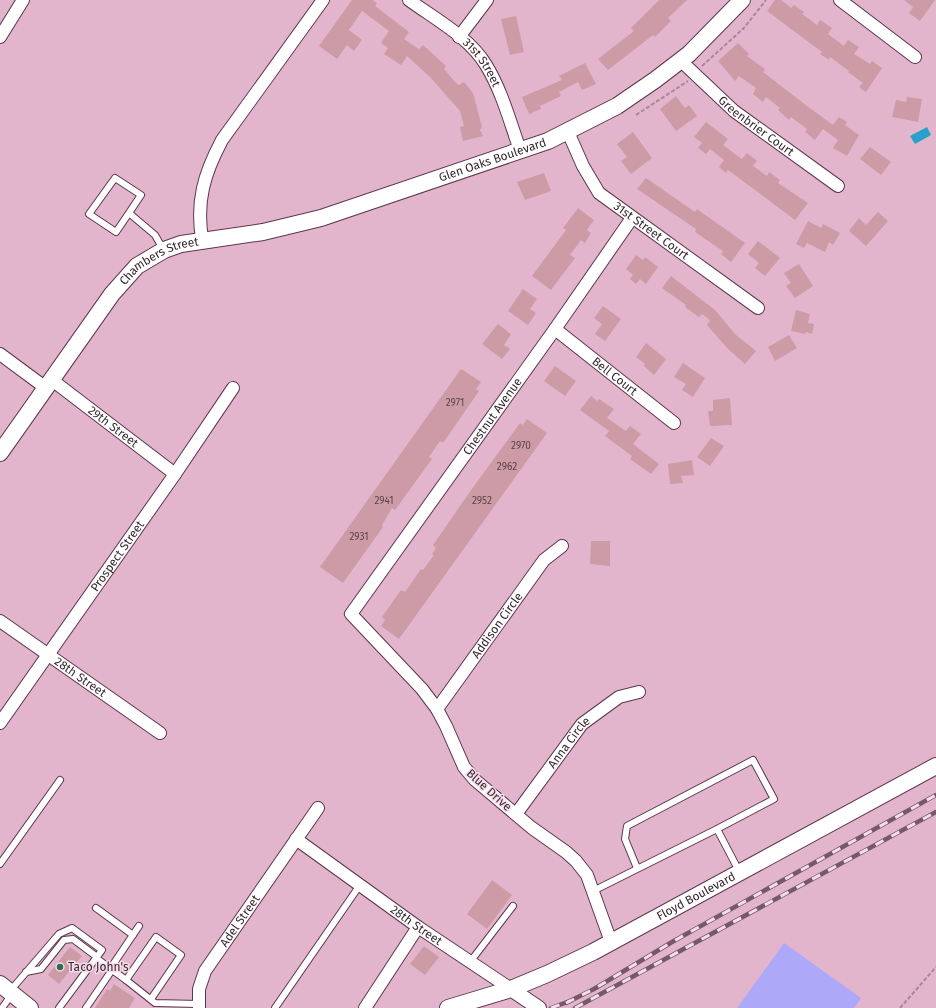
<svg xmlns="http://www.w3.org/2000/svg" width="936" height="1008" viewBox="0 0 936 1008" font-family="'Fira Sans',sans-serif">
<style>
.green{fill:#ada8f7}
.water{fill:#27a1cb}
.building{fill:#cd9ba5}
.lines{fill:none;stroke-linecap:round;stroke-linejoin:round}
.service-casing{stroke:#5c374b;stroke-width:8}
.minor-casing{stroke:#5c374b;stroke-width:14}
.tertiary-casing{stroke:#5c374b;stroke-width:16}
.secondary-casing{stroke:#5c374b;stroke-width:18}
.path{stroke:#aa8699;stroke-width:2;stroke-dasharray:4 2;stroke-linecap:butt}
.service{stroke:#fff;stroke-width:6}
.minor{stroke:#fff;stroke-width:12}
.tertiary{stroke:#fff;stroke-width:14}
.secondary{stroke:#fff;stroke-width:16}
.rail-casing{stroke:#755967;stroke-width:4.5}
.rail{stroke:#f5dee9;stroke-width:3;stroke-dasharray:9;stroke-linecap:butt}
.poi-dot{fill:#306b55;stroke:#f5dee9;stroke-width:1.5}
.labels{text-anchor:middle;stroke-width:3;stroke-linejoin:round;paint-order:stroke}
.number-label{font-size:10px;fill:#5e444d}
.street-label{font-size:12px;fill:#392730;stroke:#f5dee9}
.poi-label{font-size:12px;fill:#392730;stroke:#f5dee9;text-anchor:start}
</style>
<rect width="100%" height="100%" fill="#e3b5cd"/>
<path class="green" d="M784 943 861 998 854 1008H737Z"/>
<path class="water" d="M927 127 931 135 915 144 910 136Z"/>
<g class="building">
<path d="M352 0H372L377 3 375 6 409 32 404 39 419 49 423 45 446 66 444 69 456 83 459 85 464 82 473 93 482 127 480 130 483 136 463 141 460 127 464 126 460 111 430 77 407 56 401 65 384 54 388 48 381 43 389 31 362 11 349 30 362 40 354 51 347 45 337 59 319 46Z"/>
<path d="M659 0H687L668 18 671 21 655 37 653 35 608 70 598 59 634 31 631 28Z"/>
<path d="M775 0H781L791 8 794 5 804 12 802 14 817 25 820 20 832 28 828 34 844 46 848 40 859 47 854 54 870 64 872 61 882 68 866 92 859 87 863 83 848 72 849 71 830 57 829 60 820 54 822 52 767 11Z"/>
<path d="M904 0H935L920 21 909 13 913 7Z"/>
<path d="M516 16 524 52 510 55 501 19Z"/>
<path d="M738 43 749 54 747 56 765 69 763 72 807 106 833 125 839 117 847 122 845 125 859 135 847 156 833 148 838 140 823 129 815 140 805 132 807 129 791 117 789 120 778 110 780 108 766 97 763 102 753 94 756 88 739 76 735 81 718 61Z"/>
<path d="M585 63 596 84 582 90 578 82 559 92 561 96 540 106 541 109 529 114 522 97 562 80 559 76Z"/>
<path d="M676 96 685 108 689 105 697 116 676 131 660 109Z"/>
<path d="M907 97 922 99 918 122 892 117 896 100 906 102Z"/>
<path d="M706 122 728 139 723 145 742 159 747 153 757 161 753 166 767 176 769 172 780 180 778 183 808 203 795 220 728 170 726 173 719 167 724 160 710 149 706 154 698 148 702 143 694 137Z"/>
<path d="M633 132 652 158 631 174 621 161 627 157 617 144Z"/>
<path d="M870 147 891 162 881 175 860 159Z"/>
<path d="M544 173 551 191 525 200 517 182Z"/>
<path d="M646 178 695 212 697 209 745 243 731 262 721 254 723 251 695 232 696 229 637 189Z"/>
<path d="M578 208 594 220 587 230 591 233 585 243 581 240 570 255 575 258 551 290 532 276 566 230 563 228Z"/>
<path d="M878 212 888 221 866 246 849 231 859 218 866 225Z"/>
<path d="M808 221 821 228 823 224 840 233 833 245 829 242 825 252 807 243 804 248 796 244Z"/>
<path d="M758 241 780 258 765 276 755 268 759 263 748 254Z"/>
<path d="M636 255 643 260 645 257 658 267 646 284 640 279 636 284 630 279 633 275 626 269Z"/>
<path d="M799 264 813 286 795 298 786 286 791 283 784 273Z"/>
<path d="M671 276 715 310 736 335 756 351 745 364 727 348 707 325 710 320 702 314 699 317 685 307 686 305 662 288Z"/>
<path d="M523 289 537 299 530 309 536 313 528 325 508 311Z"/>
<path d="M603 306 621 319 605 341 595 334 602 324 594 318Z"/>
<path d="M796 310 810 314 808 323 814 324 812 334 806 332 805 334 791 331Z"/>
<path d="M498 324 511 334 504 345 510 349 502 359 482 344Z"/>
<path d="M789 335 797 348 775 361 768 347Z"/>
<path d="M646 343 666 359 654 375 644 366 645 364 636 357Z"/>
<path d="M683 363 705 378 693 397 682 390 686 384 674 377Z"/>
<path d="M555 366 576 381 565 396 544 381Z"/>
<path d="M461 369 481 382 476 389 479 391 443 443 440 441 429 457 432 459 395 510 392 508 382 525 383 527 343 583 320 567Z"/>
<path d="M591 396 597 401 599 399 614 409 607 418 626 431 630 426 641 434 633 444 659 464 651 474 630 459 632 456 605 436 609 431 580 410Z"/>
<path d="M730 398 732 425 710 426 708 411H713V400Z"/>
<path d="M527 419 547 433 399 639 381 626 385 620 382 617 401 590 405 592 421 569 423 570 434 555 432 554 436 548 433 545 474 486 520 423 523 425Z"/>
<path d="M711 438 724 446 710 466 697 457Z"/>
<path d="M692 460 694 475 681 476 683 483 670 484 668 464Z"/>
<path d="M591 541H610V566L590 564Z"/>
<path d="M492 880 512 895 487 929 467 914Z"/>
<path d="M424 946 439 957 425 975 410 964Z"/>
<path d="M70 947 82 956 59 984 48 975Z"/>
<path d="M114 984 135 998 129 1008H95L107 989 110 991Z"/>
</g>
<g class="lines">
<defs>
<g id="service">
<path d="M129 213 141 195 115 178 89 214 116 232 129 213 155 235 163 249"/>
<path d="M0 864 60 780"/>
<path d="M637 868 625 839 627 826 753 760 774 799 717 829"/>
<path d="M593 891 717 829 739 871"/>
<path d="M96 908 133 935"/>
<path d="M96 958 126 980"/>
<path d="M470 962 513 906"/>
<path d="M110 969 139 926"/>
<path d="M26 972 41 969 64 940 73 939 97 957"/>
<path d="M10 991 59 934 72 928 102 950 59 1008"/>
<path d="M151 999 181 955 156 937 126 980 155 1003 199 1004"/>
<path d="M2 1008 12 994"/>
<path d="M86 1008 112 970"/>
<path d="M275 1008 360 885"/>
</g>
<g id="minor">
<path id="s1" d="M409 0C435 19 469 37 486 65 502 91 510 122 520 150"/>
<path d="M840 0 915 57"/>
<path d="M0 37 23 0"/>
<path d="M459 37 487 0"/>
<path id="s2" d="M680 60 734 111 838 186"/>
<path id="s3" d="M568 132 583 166 599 193 758 308"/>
<path d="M202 239C196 201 204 174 222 140L323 0"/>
<path id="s4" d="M555 329 674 423"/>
<path d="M0 354 46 388"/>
<path id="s5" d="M52 380 175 474"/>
<path id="s6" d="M0 621 160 733"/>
<path id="s7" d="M437 709 544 560 562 546"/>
<path id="s8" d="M0 723 175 474 233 388"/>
<path id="s9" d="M516 814 582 724 619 697 639 692"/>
<path id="s10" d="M296 839 418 927 511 989"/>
<path id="s11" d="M611 942 587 875 576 861 566 852 532 828 475 780 464 767 446 726 437 709 422 689 351 614 555 329 632 218"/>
<path id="s12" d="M199 1008V989L205 971 318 808"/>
<path d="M365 1008 418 927"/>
</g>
<path id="tertiary" d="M511 989 539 1008"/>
<g id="secondary">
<path id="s13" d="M0 453 112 294 137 266 164 250 181 244 263 232 321 218 548 141 617 106 655 80 689 54 742 0"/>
<path d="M0 984 30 1008"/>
<path id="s14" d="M448 1008 511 989 547 974 593 952 936 766"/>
</g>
</defs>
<use href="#service" class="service-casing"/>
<use href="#minor" class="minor-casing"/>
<use href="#tertiary" class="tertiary-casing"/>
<use href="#secondary" class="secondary-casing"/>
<g class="path">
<path d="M702 66 744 28 766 0"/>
<path d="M636 115 688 81"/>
<path d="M900 1008 936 967"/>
</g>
<use href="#service" class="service"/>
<use href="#minor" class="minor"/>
<use href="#tertiary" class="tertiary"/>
<use href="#secondary" class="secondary"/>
<defs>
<g id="rail">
<path d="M566 1003 594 989 672 942 936 795"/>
<path d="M551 1008 570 1001"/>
<path d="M575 1008 936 812"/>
</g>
</defs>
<use href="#rail" class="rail-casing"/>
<use href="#rail" class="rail"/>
</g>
<circle class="poi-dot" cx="60" cy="967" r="4"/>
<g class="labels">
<g class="number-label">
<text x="455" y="406">2971</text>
<text x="521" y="449">2970</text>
<text x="507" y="470">2962</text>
<text x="384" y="504">2941</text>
<text x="482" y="504">2952</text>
<text x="359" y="540">2931</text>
</g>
<g class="street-label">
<text dy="4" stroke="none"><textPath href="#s1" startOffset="97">31st Street</textPath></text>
<text dy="4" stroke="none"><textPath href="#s2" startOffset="101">Greenbrier Court</textPath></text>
<text dy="4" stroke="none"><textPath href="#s13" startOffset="605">Glen Oaks Boulevard</textPath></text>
<text dy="4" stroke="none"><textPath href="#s3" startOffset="133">31st Street Court</textPath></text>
<text dy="4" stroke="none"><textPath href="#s13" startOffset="254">Chambers Street</textPath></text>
<text dy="4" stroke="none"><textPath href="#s4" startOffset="76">Bell Court</textPath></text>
<text dy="4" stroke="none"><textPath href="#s11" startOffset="671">Chestnut Avenue</textPath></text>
<text dy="4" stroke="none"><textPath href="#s5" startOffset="77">29th Street</textPath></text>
<text dy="4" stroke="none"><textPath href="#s8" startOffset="204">Prospect Street</textPath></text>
<text dy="4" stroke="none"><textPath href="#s7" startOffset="103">Addison Circle</textPath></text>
<text dy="4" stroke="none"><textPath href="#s6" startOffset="98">28th Street</textPath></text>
<text dy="4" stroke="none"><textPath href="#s9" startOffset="89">Anna Circle</textPath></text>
<text transform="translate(489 790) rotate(42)" y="4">Blue Drive</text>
<text dy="4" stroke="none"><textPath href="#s14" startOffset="273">Floyd Boulevard</textPath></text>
<text dy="4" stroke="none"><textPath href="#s12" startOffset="99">Adel Street</textPath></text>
<text dy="4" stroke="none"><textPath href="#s10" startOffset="148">28th Street</textPath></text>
</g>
<g class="poi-label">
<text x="68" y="971">Taco John's</text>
</g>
</g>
</svg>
